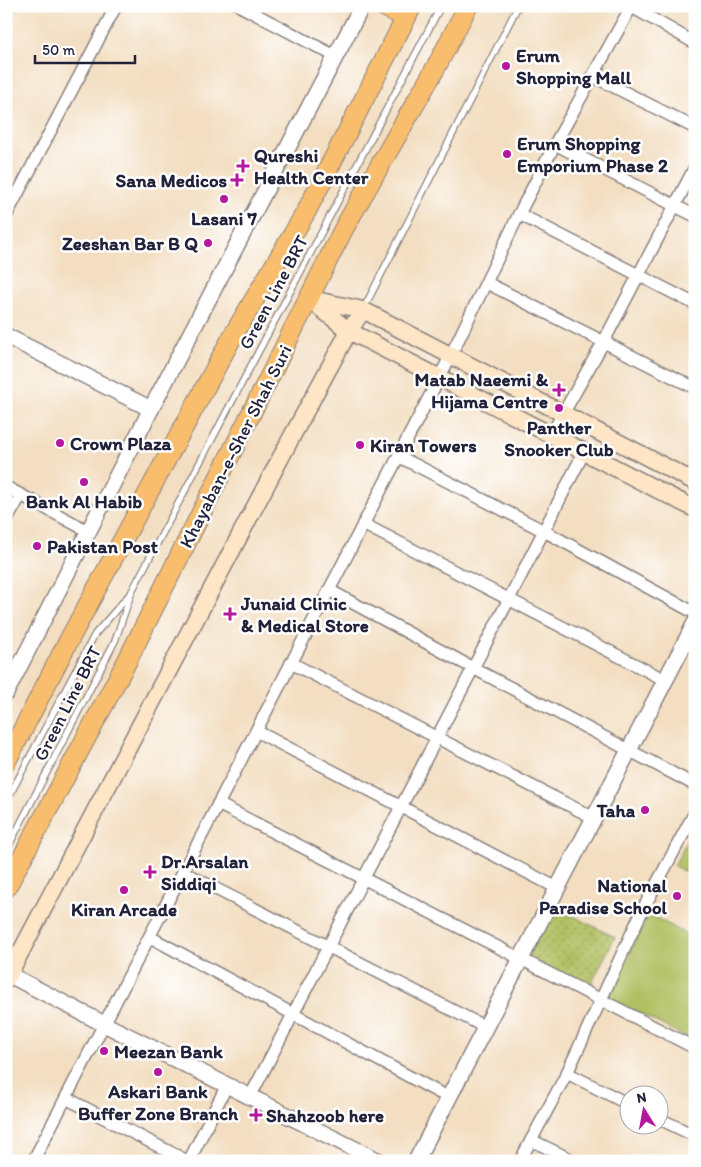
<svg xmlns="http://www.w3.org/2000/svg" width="701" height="1167" viewBox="0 0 701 1167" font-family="Itim,sans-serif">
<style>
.green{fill:#b1c062;stroke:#6a714e}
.park{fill:url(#park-dots);stroke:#6a714e}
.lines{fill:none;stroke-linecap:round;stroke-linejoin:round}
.service-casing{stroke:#8a807e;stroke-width:8}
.minor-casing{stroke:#8a807e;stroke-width:14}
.tertiary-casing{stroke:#8a807e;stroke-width:18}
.secondary-casing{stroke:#8a807e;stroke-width:19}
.primary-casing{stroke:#8a807e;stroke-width:21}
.service{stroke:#fff;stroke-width:5.5}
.minor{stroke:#fff;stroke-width:11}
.tertiary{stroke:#fff;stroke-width:15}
.secondary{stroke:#fde5c5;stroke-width:16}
.primary{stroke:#f9be6d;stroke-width:19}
.poi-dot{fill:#b5179e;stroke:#fff;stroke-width:2}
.labels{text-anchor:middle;stroke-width:5;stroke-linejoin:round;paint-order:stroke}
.poi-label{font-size:19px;font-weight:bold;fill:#22223b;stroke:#fff;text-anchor:start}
.street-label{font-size:19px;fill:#22223b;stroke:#fff}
</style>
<defs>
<pattern id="park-dots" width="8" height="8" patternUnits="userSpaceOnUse" patternTransform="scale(1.25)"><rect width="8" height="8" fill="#b1c062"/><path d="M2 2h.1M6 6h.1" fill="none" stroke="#909c52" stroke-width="1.8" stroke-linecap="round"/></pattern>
</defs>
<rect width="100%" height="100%" fill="#fff"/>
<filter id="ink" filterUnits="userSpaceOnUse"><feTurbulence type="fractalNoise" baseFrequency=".02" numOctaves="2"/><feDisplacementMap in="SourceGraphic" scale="10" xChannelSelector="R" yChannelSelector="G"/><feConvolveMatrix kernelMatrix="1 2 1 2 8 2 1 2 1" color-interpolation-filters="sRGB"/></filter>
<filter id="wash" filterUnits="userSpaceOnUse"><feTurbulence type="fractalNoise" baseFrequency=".0096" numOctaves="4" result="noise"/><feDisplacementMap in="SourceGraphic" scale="20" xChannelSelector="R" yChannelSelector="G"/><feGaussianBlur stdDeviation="1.12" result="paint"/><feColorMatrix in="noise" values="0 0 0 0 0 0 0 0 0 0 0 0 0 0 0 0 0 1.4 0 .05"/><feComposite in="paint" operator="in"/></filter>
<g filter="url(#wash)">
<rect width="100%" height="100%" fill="#f3dec1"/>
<g class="green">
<path d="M695 824V877L674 866Z"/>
<path d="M649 914 695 939V1042L608 997Z"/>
</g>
<path class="park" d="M552 905 615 937 589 988 525 956Z"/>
</g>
<g filter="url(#ink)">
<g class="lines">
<defs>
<g id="service">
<path d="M363 310 518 6"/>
<path d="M6 802 95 634 129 595"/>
<path d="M6 851 115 641 132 591 441 6"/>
</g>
<g id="minor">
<path d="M240 6 335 56"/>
<path d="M630 6 695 43"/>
<path d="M593 76 695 128"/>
<path d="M555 144 695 216"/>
<path d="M519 214 695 304"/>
<path d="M6 216 116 6"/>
<path d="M487 283 695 388"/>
<path d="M551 435 603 343 695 167"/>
<path d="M398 456 544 531 695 613"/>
<path d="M6 487 21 495"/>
<path d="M6 521 21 495 88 531"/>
<path d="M363 524 665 680"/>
<path d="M329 590 473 668 695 785"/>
<path d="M291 663 594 818"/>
<path d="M256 731 557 888"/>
<path d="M218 804 695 1048"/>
<path d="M183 872 485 1027"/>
<path d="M150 937 449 1098"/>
<path d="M567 1073 628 1104"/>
<path d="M250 1097 509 599 584 452"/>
<path d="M66 1098 187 1161"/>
<path d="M658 1118 695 1136"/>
<path d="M531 1140 574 1161"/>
<path d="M33 1161 451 355 519 214 555 144 631 7"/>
<path d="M189 1161 227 1085"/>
<path d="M520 1161 567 1073 642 911 695 812"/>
</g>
<g id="tertiary">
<path d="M6 336 151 409"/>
<path d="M6 693 151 409 362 6"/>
<path d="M6 973 104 1024 379 1161"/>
<path d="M416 1161 695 623"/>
</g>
<g id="secondary">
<path d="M309 299 349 331 695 509"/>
<path d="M311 299 363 310 695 482"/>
<path d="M6 980 290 440 349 331 363 310"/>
</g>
<g id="primary">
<path d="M383 6 406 18"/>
<path d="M6 762 70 638 235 332 306 212 412 6"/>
<path d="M6 888 125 665 344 228 435 69 468 6"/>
</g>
</defs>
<use href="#service" class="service-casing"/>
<use href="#minor" class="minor-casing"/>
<use href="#tertiary" class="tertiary-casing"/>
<use href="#secondary" class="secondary-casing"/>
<use href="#primary" class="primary-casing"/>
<use href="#service" class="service"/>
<use href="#minor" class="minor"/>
<use href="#tertiary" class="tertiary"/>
<use href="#secondary" class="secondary"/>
<use href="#primary" class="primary"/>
</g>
</g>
<g class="poi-dot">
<circle cx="506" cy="66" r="5"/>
<circle cx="507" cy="154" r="5"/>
<path d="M240.5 158.5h5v5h5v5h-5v5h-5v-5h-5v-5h5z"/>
<path d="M234.5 172.5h5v5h5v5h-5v5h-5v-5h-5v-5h5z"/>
<circle cx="224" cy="199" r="5"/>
<circle cx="208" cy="243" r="5"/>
<path d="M556.5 382.5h5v5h5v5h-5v5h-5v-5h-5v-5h5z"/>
<circle cx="559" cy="408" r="5"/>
<circle cx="60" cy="443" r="5"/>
<circle cx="360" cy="445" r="5"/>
<circle cx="84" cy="482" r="5"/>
<circle cx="37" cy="546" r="5"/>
<path d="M227.5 606.5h5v5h5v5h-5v5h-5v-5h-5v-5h5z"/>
<circle cx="645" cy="810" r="5"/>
<path d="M147.5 864.5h5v5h5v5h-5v5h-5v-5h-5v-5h5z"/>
<circle cx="124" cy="890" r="5"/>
<circle cx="677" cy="896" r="5"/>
<circle cx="104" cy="1051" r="5"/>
<circle cx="158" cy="1072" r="5"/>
<path d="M253.5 1107.5h5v5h5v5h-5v5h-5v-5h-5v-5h5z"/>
</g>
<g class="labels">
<g class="poi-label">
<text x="516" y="62">Erum<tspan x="516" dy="22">Shopping Mall</tspan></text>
<text x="517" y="150">Erum Shopping<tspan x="517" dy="22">Emporium Phase 2</tspan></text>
<text x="254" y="162">Qureshi<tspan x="254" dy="22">Health Center</tspan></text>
<text x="227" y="187" text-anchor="end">Sana Medicos</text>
<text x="224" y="225" text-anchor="middle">Lasani 7</text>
<text x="198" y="250" text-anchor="end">Zeeshan Bar B Q</text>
<text x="548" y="386" text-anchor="end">Matab Naeemi &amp;<tspan x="548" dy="22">Hijama Centre</tspan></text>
<text x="559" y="434" text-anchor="middle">Panther<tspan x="559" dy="22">Snooker Club</tspan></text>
<text x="70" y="450">Crown Plaza</text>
<text x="370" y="452">Kiran Towers</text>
<text x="84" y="508" text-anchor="middle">Bank Al Habib</text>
<text x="47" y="553">Pakistan Post</text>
<text x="241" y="610">Junaid Clinic<tspan x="241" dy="22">&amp; Medical Store</tspan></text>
<text x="635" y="817" text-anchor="end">Taha</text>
<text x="161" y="868">Dr.Arsalan<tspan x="161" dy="22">Siddiqi</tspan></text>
<text x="667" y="892" text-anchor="end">National<tspan x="667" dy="22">Paradise School</tspan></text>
<text x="124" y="916" text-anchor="middle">Kiran Arcade</text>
<text x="114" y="1058">Meezan Bank</text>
<text x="158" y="1098" text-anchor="middle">Askari Bank<tspan x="158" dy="22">Buffer Zone Branch</tspan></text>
<text x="266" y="1122">Shahzoob here</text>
</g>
<g class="street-label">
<text transform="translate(273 292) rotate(-62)" y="7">Green Line BRT</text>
<text transform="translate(235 446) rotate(-63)" y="7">Khayaban-e-Sher Shah Suri</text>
<text transform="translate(67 703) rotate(-63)" y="7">Green Line BRT</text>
</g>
</g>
<rect width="701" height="1167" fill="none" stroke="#fff" stroke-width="25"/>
<g transform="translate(644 1110) rotate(349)"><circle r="24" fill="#ffffff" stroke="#a7a7b1"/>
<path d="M0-4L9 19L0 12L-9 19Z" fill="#b5179e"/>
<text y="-8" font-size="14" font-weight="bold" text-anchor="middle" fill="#22223b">N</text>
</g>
<path d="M35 55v8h100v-8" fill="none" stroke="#22223b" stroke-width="2.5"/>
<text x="42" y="55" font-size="15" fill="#22223b" stroke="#ffffff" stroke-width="4" paint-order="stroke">50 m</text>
</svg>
